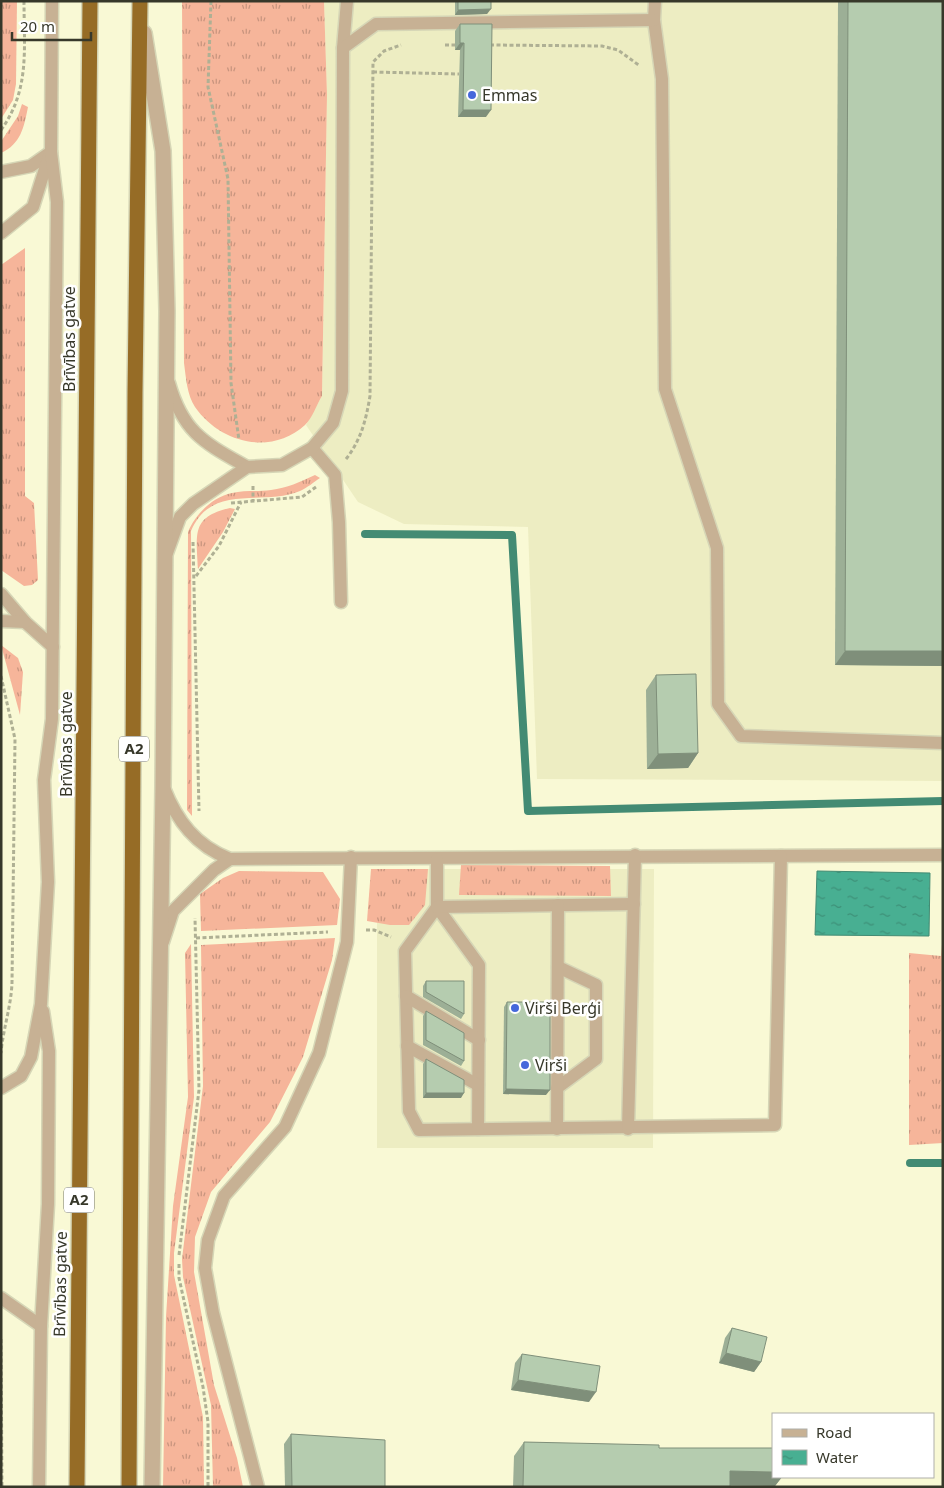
<svg xmlns="http://www.w3.org/2000/svg" width="944" height="1488" viewBox="0 0 944 1488" font-family="'Noto Sans',sans-serif">
<style>
.built{fill:#ededc2}
.grass{fill:url(#grass-tufts)}
.water{fill:url(#water-ripples);stroke:#438b73}
.lines{fill:none;stroke-linecap:round;stroke-linejoin:round}
.stream{stroke:#438b73;stroke-width:8}
.service-casing{stroke:#d6d6b6;stroke-width:15}
.minor-casing{stroke:#d6d6b6;stroke-width:18}
.trunk-casing{stroke:#d6d6b6;stroke-width:18}
.path{stroke:#afb094;stroke-width:3;stroke-dasharray:4 2.5;stroke-linecap:butt}
.service{stroke:#c7b194;stroke-width:12}
.minor{stroke:#c7b194;stroke-width:15}
.trunk{stroke:#966c26;stroke-width:15}
.wall{fill:#9caf96}
.shaded-wall{fill:#7f8f7a}
.building{fill:#b5ccaf;stroke:#7f8f7a}
.poi-dot{fill:#4568db;stroke:#fff;stroke-width:2}
.labels{text-anchor:middle;stroke-width:5;stroke-linejoin:round;paint-order:stroke}
.shield{fill:#fff;stroke:#73746a;stroke-width:1}
.shield-label{font-size:15px;font-weight:bold;fill:#37382a}
.poi-label{font-size:16px;fill:#37382a;stroke:#fff;text-anchor:start}
.street-label{font-size:16px;fill:#37382a;stroke:#fff}
</style>
<defs>
<pattern id="grass-tufts" width="24" height="20" patternUnits="userSpaceOnUse" patternTransform="scale(1.25)"><rect width="24" height="20" fill="#f6b59a"/><path d="M3 7l-1-3M5 7V3M7 7l1-3M15 17l-1-3M17 17v-4M19 17l1-3" fill="none" stroke="#c8947e"/></pattern>
<pattern id="water-ripples" width="26" height="14" patternUnits="userSpaceOnUse" patternTransform="scale(1.25)"><rect width="26" height="14" fill="#48af92"/><path d="M2 4q2-2 4 0t4 0M15 11q2-2 4 0t4 0" fill="none" stroke="#3d8f77"/></pattern>
</defs>
<rect width="100%" height="100%" fill="#f9f9d5"/>
<g class="built">
<path d="M324 1H943V781L537 779 528 527 404 524 358 502 306 425 322 396 327 95Z"/>
<path d="M377 869H654L653 1148H377Z"/>
</g>
<g class="grass">
<path d="M1 1H17L16 84 13 100 1 119Z"/>
<path d="M182 1H324L327 95 322 396C317 404 312 419 305 425 271 456 220 443 195 407 187 395 186 378 184 363Z"/>
<path d="M22 104 28 107C24 127 21 144 1 153L2 140 18 116Z"/>
<path d="M25 248V496L34 503 38 580 32 585 24 586 1 570V265Z"/>
<path d="M315 475 320 478C314 482 307 488 300 491 261 507 212 482 191 531L192 816 187 810 188 532C195 515 212 497 232 493 244 490 258 492 271 490 287 488 300 482 315 475Z"/>
<path d="M230 508 235 509 223 532 198 569C197 535 190 517 230 508Z"/>
<path d="M1 645 18 658 23 672 20 715Z"/>
<path d="M461 865 610 866 611 896 459 895Z"/>
<path d="M371 869H428L425 905 409 925H390L367 921Z"/>
<path d="M239 871 323 872 340 899 337 925 201 931 200 894 223 878Z"/>
<path d="M943 933V1143L909 1145V953L941 956Z"/>
<path d="M335 938 332 960 303 1057 270 1122 211 1192 195 1237 194 1272 214 1385 237 1458 243 1487H213L211 1405 183 1277 182 1259 203 1086 201 945Z"/>
<path d="M191 944 194 1097 174 1253V1275L203 1417 204 1487H163L166 1317 173 1206 188 1097 185 953Z"/>
</g>
<path class="water" d="M817 871 930 873 929 936 815 935Z"/>
<g class="lines">
<g class="stream">
<path d="M365 534 512 535 528 811 943 801"/>
<path d="M910 1163H943"/>
</g>
<defs>
<g id="service">
<path d="M655 1 654 20 662 79 665 389 717 548 718 704 741 736 943 743"/>
<path d="M343 48 347 1"/>
<path d="M1 172 31 166 51 152"/>
<path d="M1 233 33 207 49 156"/>
<path d="M169 383C183 433 205 443 247 467"/>
<path d="M312 448 335 475 339 522 341 602"/>
<path d="M167 553 180 517 193 504 247 467 282 465 312 448 333 423 342 391 343 48 376 24 654 20"/>
<path d="M1 594 25 622 53 647"/>
<path d="M1 621 25 622"/>
<path d="M164 788C177 821 196 846 230 859L943 855"/>
<path d="M437 859V907L405 951 409 1111 419 1130 775 1125 781 856"/>
<path d="M437 907 479 965 478 1129"/>
<path d="M437 907 634 904"/>
<path d="M163 942 173 911 214 870 230 859"/>
<path d="M406 996 479 1040"/>
<path d="M407 1046 478 1085"/>
<path d="M1 1088 21 1076 31 1057 41 1004 48 882 44 780 52 719 57 202 51 152 52 1"/>
<path d="M557 1088 596 1059V985L558 967"/>
<path d="M557 1129 558 905"/>
<path d="M628 1129 635 855"/>
<path d="M1 1298 41 1326"/>
<path d="M39 1487 41 1326 48 1204 49 1051 43 1011"/>
<path d="M258 1487 213 1313 205 1268 208 1240 224 1196 285 1127 319 1053 347 942 351 857"/>
</g>
<path id="minor" d="M144 33 163 151 167 311 163 786 152 1487"/>
<g id="trunk">
<path d="M77 1487 90 1"/>
<path d="M129 1487 135 393 140 1"/>
</g>
</defs>
<use href="#service" class="service-casing"/>
<use href="#minor" class="minor-casing"/>
<use href="#trunk" class="trunk-casing"/>
<g class="path">
<path d="M211 1 208 87 228 179 231 383 239 440"/>
<path d="M445 45H458"/>
<path d="M490 45 602 46 618 50 640 66"/>
<path d="M373 72 459 74"/>
<path d="M1 130C30 90 24 49 24 1"/>
<path d="M346 459C361 440 366 420 370 396L373 62 384 51 401 45"/>
<path d="M253 486V501"/>
<path d="M231 503 302 497 316 487"/>
<path d="M193 542 199 811"/>
<path d="M196 576 219 546 241 502"/>
<path d="M1 676 15 739 12 983C11 1007 3 1029 1 1053"/>
<path d="M366 930H374L391 937"/>
<path d="M196 938 328 932"/>
<path d="M179 1255 199 1090 195 918"/>
<path d="M179 1264V1278L203 1387 208 1422V1487"/>
<path d="M1 1339 2 1487"/>
</g>
<use href="#service" class="service"/>
<use href="#minor" class="minor"/>
<use href="#trunk" class="trunk"/>
</g>
<g class="wall">
<path d="M455 1H491L487 14 455 15Z"/>
<path d="M838 1H943V666L835 665Z"/>
<path d="M460 24 486 117H458L460 50H455V31Z"/>
<path d="M656 675 698 753 688 768 647 769 646 690Z"/>
<path d="M426 981 464 1014 461 1019 423 997V986Z"/>
<path d="M507 1002 546 1095 503 1094 504 1007Z"/>
<path d="M426 1011 464 1061 461 1066 423 1045V1016Z"/>
<path d="M426 1059 461 1098H423V1064Z"/>
<path d="M732 1328 761 1362 754 1372 719 1363 725 1338Z"/>
<path d="M522 1354 589 1402 511 1390 515 1363Z"/>
<path d="M291 1434 385 1487H285L284 1444Z"/>
<path d="M524 1442 659 1448 773 1477H782L775 1486H730V1487H513L514 1456Z"/>
</g>
<g class="shaded-wall">
<path d="M491 9 487 14 455 15 458 10Z"/>
<path d="M460 43H464L460 50H455Z"/>
<path d="M463 110H491L486 117H458Z"/>
<path d="M845 651H943V666L835 665Z"/>
<path d="M698 753 688 768 647 769 658 754Z"/>
<path d="M506 1089 550 1090 546 1095 503 1094Z"/>
<path d="M426 1093H464L461 1098H423Z"/>
<path d="M726 1353 761 1362 754 1372 719 1363Z"/>
<path d="M518 1380 596 1392 589 1402 511 1390Z"/>
<path d="M730 1471 773 1472V1477H782L775 1486 720 1485Z"/>
</g>
<g class="building">
<path d="M458 1H491V9L458 10Z"/>
<path d="M848 1H943V651H845Z"/>
<path d="M460 24H492L491 110H463L464 43H460Z"/>
<path d="M696 674 698 753 658 754 656 675Z"/>
<path d="M426 981H464V1014L426 992Z"/>
<path d="M507 1002H550V1090L506 1089Z"/>
<path d="M426 1011 464 1033V1061L426 1040Z"/>
<path d="M426 1059 464 1080V1093H426Z"/>
<path d="M732 1328 767 1337 761 1362 726 1353Z"/>
<path d="M522 1354 600 1366 596 1392 518 1380Z"/>
<path d="M291 1434 385 1440V1487H292Z"/>
<path d="M524 1442 659 1445V1448H773V1472L730 1471V1487H523Z"/>
</g>
<g class="poi-dot">
<circle cx="472" cy="95" r="5"/>
<circle cx="515" cy="1008" r="5"/>
<circle cx="525" cy="1065" r="5"/>
</g>
<g class="labels">
<g class="shield">
<rect x="119" y="736.5" width="30" height="25" rx="4"/>
<rect x="64" y="1187.5" width="30" height="25" rx="4"/>
</g>
<g class="shield-label">
<text x="134" y="754">A2</text>
<text x="79" y="1205">A2</text>
</g>
<g class="poi-label">
<text x="482" y="101">Emmas</text>
<text x="525" y="1014">Virši Berģi</text>
<text x="535" y="1071">Virši</text>
</g>
<g class="street-label">
<text transform="translate(69 339) rotate(-90)" y="6">Brīvības gatve</text>
<text transform="translate(66 744) rotate(-90)" y="6">Brīvības gatve</text>
<text transform="translate(60 1284) rotate(-89)" y="6">Brīvības gatve</text>
</g>
</g>
<rect width="944" height="1488" fill="none" stroke="#37382a" stroke-width="5"/>
<rect x="772" y="1413" width="162" height="65" fill="#ffffff" stroke="#afafaa"/>
<rect x="782" y="1429" width="25" height="8" fill="#c7b194" stroke="#afafaa"/>
<text x="816" y="1438" font-size="15" fill="#37382a">Road</text>
<rect x="782" y="1450" width="25" height="15" fill="url(#water-ripples)" stroke="#afafaa"/>
<text x="816" y="1463" font-size="15" fill="#37382a">Water</text>
<path d="M12 32v8h79v-8" fill="none" stroke="#37382a" stroke-width="2.5"/>
<text x="20" y="32" font-size="15" fill="#37382a" stroke="#ffffff" stroke-width="4" paint-order="stroke">20 m</text>
</svg>
